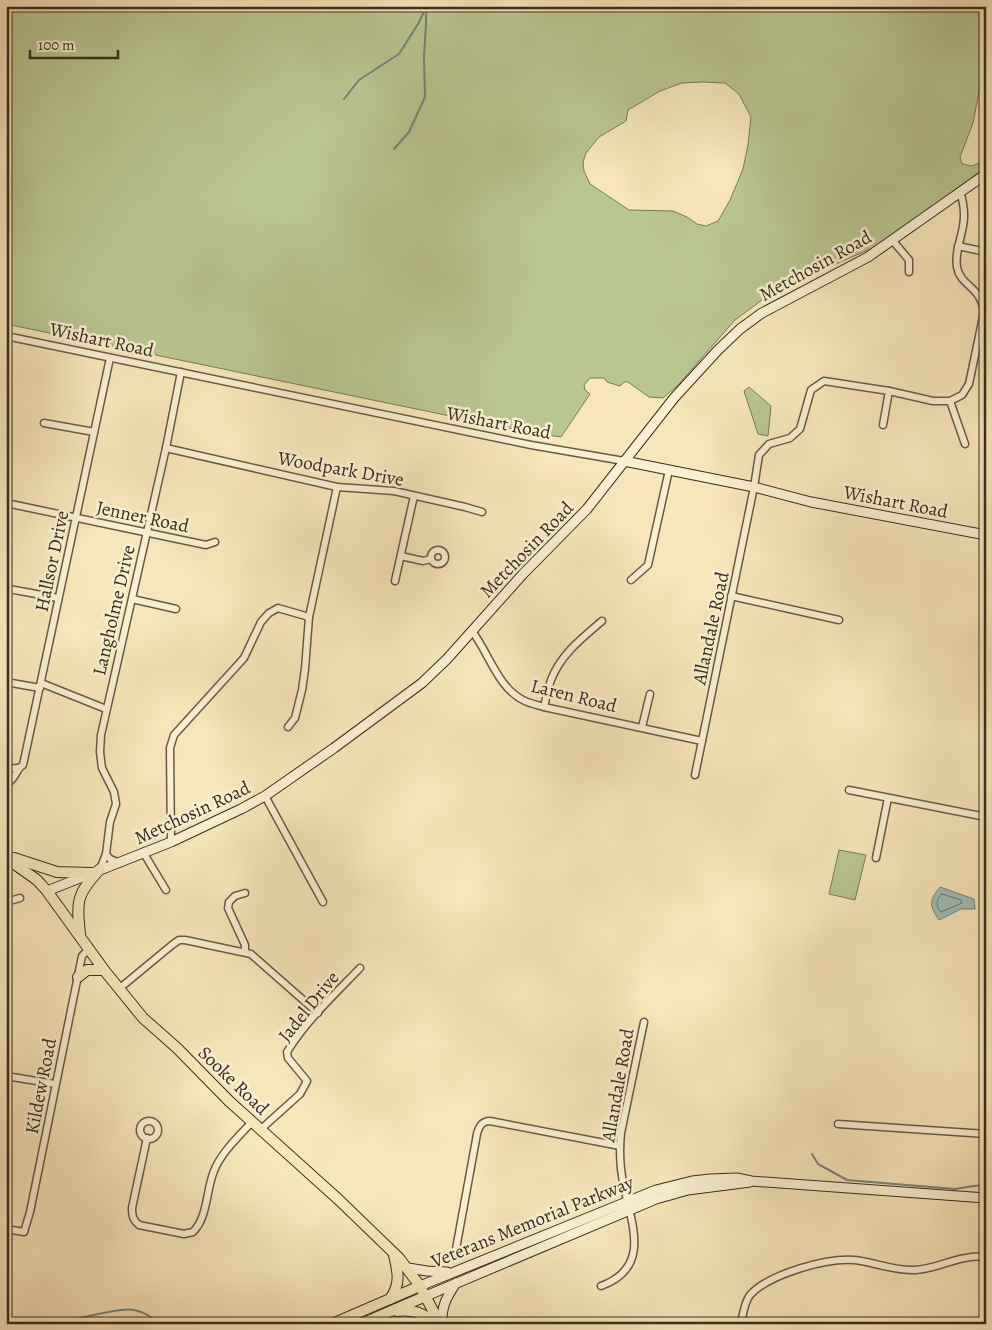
<svg xmlns="http://www.w3.org/2000/svg" width="992" height="1330" viewBox="0 0 992 1330" font-family="Alegreya,serif">
<style>
.green{fill:#bac692;stroke:#787a59;fill-rule:evenodd}
.water{fill:#9fbeb7;stroke:#75847b}
.lines{fill:none;stroke-linecap:round;stroke-linejoin:round}
.shore{stroke:#6b766c;stroke-width:1}
.stream{stroke:#75847b;stroke-width:2}
.street-casing{stroke:#675b47;stroke-width:9}
.secondary-casing{stroke:#372d20;stroke-width:11}
.primary-casing{stroke:#372d20;stroke-width:12}
.street{stroke:#faefd3;stroke-width:6}
.secondary{stroke:#faefd3;stroke-width:9}
.primary{stroke:#f7e6bb;stroke-width:10}
.labels{text-anchor:middle;stroke-width:5;stroke-linejoin:round;paint-order:stroke}
.street-label{font-size:19px;fill:#372d20;stroke:#faefd3}
</style>
<rect width="100%" height="100%" fill="#f7e6bb"/>
<filter id="stains"><feTurbulence type="fractalNoise" baseFrequency=".004" numOctaves="4"/><feColorMatrix values="0 0 0 0 .2 0 0 0 0 .09 0 0 0 0 .02 0 0 0 .5 -.17"/></filter>
<radialGradient id="worn" r=".72"><stop offset=".6" stop-color="#630" stop-opacity="0"/><stop offset="1" stop-color="#630" stop-opacity=".3"/></radialGradient>
<g class="green">
<path d="M6 6H986V55L973 123 960 157 962 164 972 166 986 160V167L884 243 774 291 735 320 678 385 663 398 649 397 628 382H624L620 386 607 382 604 378H590L584 385 585 390 590 394 561 437 532 433 6 324ZM703 82 725 83 739 94 751 117 748 145 743 169 730 200 718 221 706 226 697 224 687 217 673 211 629 210 590 184 584 171 583 162 586 153 599 137 626 121 628 110 660 91 682 83Z"/>
<path d="M749 387 771 406 768 436 758 434 744 391Z"/>
<path d="M839 850 866 855 855 900 829 894Z"/>
</g>
<path class="water" d="M940 887 974 899 975 909H961L939 920C929 905 929 901 940 887Z"/>
<g class="lines">
<path class="shore" d="M942 894 961 900 962 903 941 912C935 906 936 899 942 894Z"/>
<g class="stream">
<path d="M344 99 359 80 399 54 418 24 427 6"/>
<path d="M394 149 409 132 425 97 424 56 426 24V8"/>
<path d="M812 1154 818 1164 847 1180 955 1189 973 1186 986 1185"/>
<path d="M57 1324C73 1320 120 1307 134 1310 144 1312 152 1316 157 1324"/>
</g>
<defs>
<g id="street">
<path d="M893 241 909 260V272"/>
<path d="M958 246 986 252"/>
<path d="M6 336 531 445 624 461"/>
<path d="M950 401 965 444"/>
<path d="M44 423 94 432"/>
<path d="M883 425 889 391"/>
<path d="M166 448 337 487 394 491 465 507 482 512"/>
<path d="M6 503 206 545 215 542"/>
<circle cx="438" cy="557" r="7"/>
<path d="M401 556 423 561 431 559"/>
<path d="M631 580 648 565 669 470"/>
<path d="M395 581 414 496"/>
<path d="M9 589 58 598"/>
<path d="M731 596 839 620"/>
<path d="M132 599 176 609"/>
<path d="M472 631C489 653 498 689 525 701 531 704 538 705 544 707L702 741"/>
<path d="M6 682 40 688"/>
<path d="M41 683 106 709"/>
<path d="M544 707C546 698 548 688 551 680 561 654 582 638 602 621"/>
<path d="M288 727 295 718 302 690 305 669 309 617 337 487"/>
<path d="M642 727 650 694"/>
<path d="M6 769 18 768"/>
<path d="M695 775 754 487 759 455 769 444 790 438 800 429 811 390 824 381 889 391 933 401H950L962 395 969 384 984 312C981 286 960 286 957 267 954 249 965 232 964 214 964 206 962 198 960 191"/>
<path d="M6 784C16 780 15 770 23 765L110 358"/>
<path d="M849 790 986 817"/>
<path d="M265 796 323 902"/>
<path d="M171 842 170 748 174 735 244 658 261 622 269 613 278 608 309 617"/>
<path d="M143 852 166 890"/>
<path d="M106 854 110 859 117 862"/>
<path d="M876 858 888 798"/>
<path d="M100 869 106 854 110 822 116 804 114 792 102 768 100 752 101 735 166 448 181 372"/>
<path d="M245 893 235 896 229 902 228 908 245 945V952"/>
<path d="M6 902 20 898"/>
<path d="M120 988 172 945 179 940H185L251 954 318 1013"/>
<path d="M6 1076 55 1084"/>
<circle cx="149" cy="1130" r="9"/>
<path d="M838 1124 986 1134"/>
<path d="M260 1130 300 1094 307 1081 288 1058 287 1052C306 1021 335 994 360 968"/>
<path d="M147 1138 132 1208C132 1216 133 1220 139 1225L184 1234 193 1232C208 1217 206 1190 214 1171 221 1153 238 1137 252 1122"/>
<path d="M6 1229 24 1232 30 1212 82 956 89 949"/>
<path d="M456 1249 477 1134C479 1126 482 1121 490 1121L620 1146"/>
<path d="M601 1286C651 1268 632 1225 624 1187 620 1169 619 1152 621 1133L644 1022"/>
<path d="M741 1324C743 1314 744 1303 750 1295 769 1274 826 1258 854 1260 874 1262 894 1271 915 1270 939 1269 959 1254 986 1257"/>
</g>
<g id="secondary">
<path d="M624 461 754 487 811 502 986 535"/>
<path d="M47 891 171 842 241 809 265 796 334 748 422 683 447 659 523 574 587 509 674 398 718 350 740 329 762 313 868 257 986 174"/>
<path d="M408 1268 427 1271 447 1272"/>
<path d="M420 1286 656 1190 692 1181 710 1179 737 1178 751 1181 986 1198"/>
<path d="M426 1296 656 1199 688 1190 750 1182"/>
<path d="M442 1324C441 1307 447 1296 456 1283"/>
</g>
<g id="primary">
<path d="M6 858 37 880 47 891 104 970 143 1018 177 1048 229 1101 339 1200 399 1258 420 1286 440 1324"/>
<path d="M14 858 57 872 91 873"/>
<path d="M80 934C76 900 77 894 100 869"/>
<path d="M78 977 87 970H104"/>
<path d="M390 1299C401 1284 398 1272 394 1255"/>
<path d="M397 1311C413 1309 424 1313 436 1324"/>
<path d="M332 1324 420 1286"/>
<path d="M361 1324 426 1296"/>
</g>
</defs>
<use href="#street" class="street-casing"/>
<use href="#secondary" class="secondary-casing"/>
<use href="#primary" class="primary-casing"/>
<use href="#street" class="street"/>
<use href="#secondary" class="secondary"/>
<use href="#primary" class="primary"/>
</g>
<g class="labels">
<g class="street-label">
<text transform="translate(815 265) rotate(-29)" y="7">Metchosin Road</text>
<text transform="translate(102 339) rotate(12)" y="7">Wishart Road</text>
<text transform="translate(499 422) rotate(11)" y="7">Wishart Road</text>
<text transform="translate(341 468) rotate(10)" y="7">Woodpark Drive</text>
<text transform="translate(896 501) rotate(11)" y="7">Wishart Road</text>
<text transform="translate(143 516) rotate(12)" y="7">Jenner Road</text>
<text transform="translate(526 549) rotate(-46)" y="7">Metchosin Road</text>
<text transform="translate(51 561) rotate(-78)" y="7">Hallsor Drive</text>
<text transform="translate(113 610) rotate(-77)" y="7">Langholme Drive</text>
<text transform="translate(710 628) rotate(-78)" y="7">Allandale Road</text>
<text transform="translate(574 695) rotate(14)" y="7">Laren Road</text>
<text transform="translate(192 812) rotate(-25)" y="7">Metchosin Road</text>
<text transform="translate(308 1006) rotate(-51)" y="7">Jadel Drive</text>
<text transform="translate(234 1080) rotate(44)" y="7">Sooke Road</text>
<text transform="translate(617 1085) rotate(-80)" y="7">Allandale Road</text>
<text transform="translate(40 1086) rotate(-79)" y="7">Kildew Road</text>
<text transform="translate(532 1221) rotate(-22)" y="7">Veterans Memorial Parkway</text>
</g>
</g>
<rect width="992" height="1330" fill="none" stroke="#f7e6bb" stroke-width="25"/>
<rect x="8" y="8" width="977" height="1315" fill="none" stroke="#372d20" stroke-width="2.5"/>
<rect x="12" y="12" width="967" height="1305" fill="none" stroke="#372d20"/>
<path d="M30 50v8h88v-8" fill="none" stroke="#372d20" stroke-width="2.5"/>
<text x="38" y="50" font-size="15" fill="#372d20" stroke="#faefd3" stroke-width="4" paint-order="stroke">100 m</text>
<rect width="100%" height="100%" filter="url(#stains)"/>
<rect width="100%" height="100%" fill="url(#worn)"/>
</svg>
